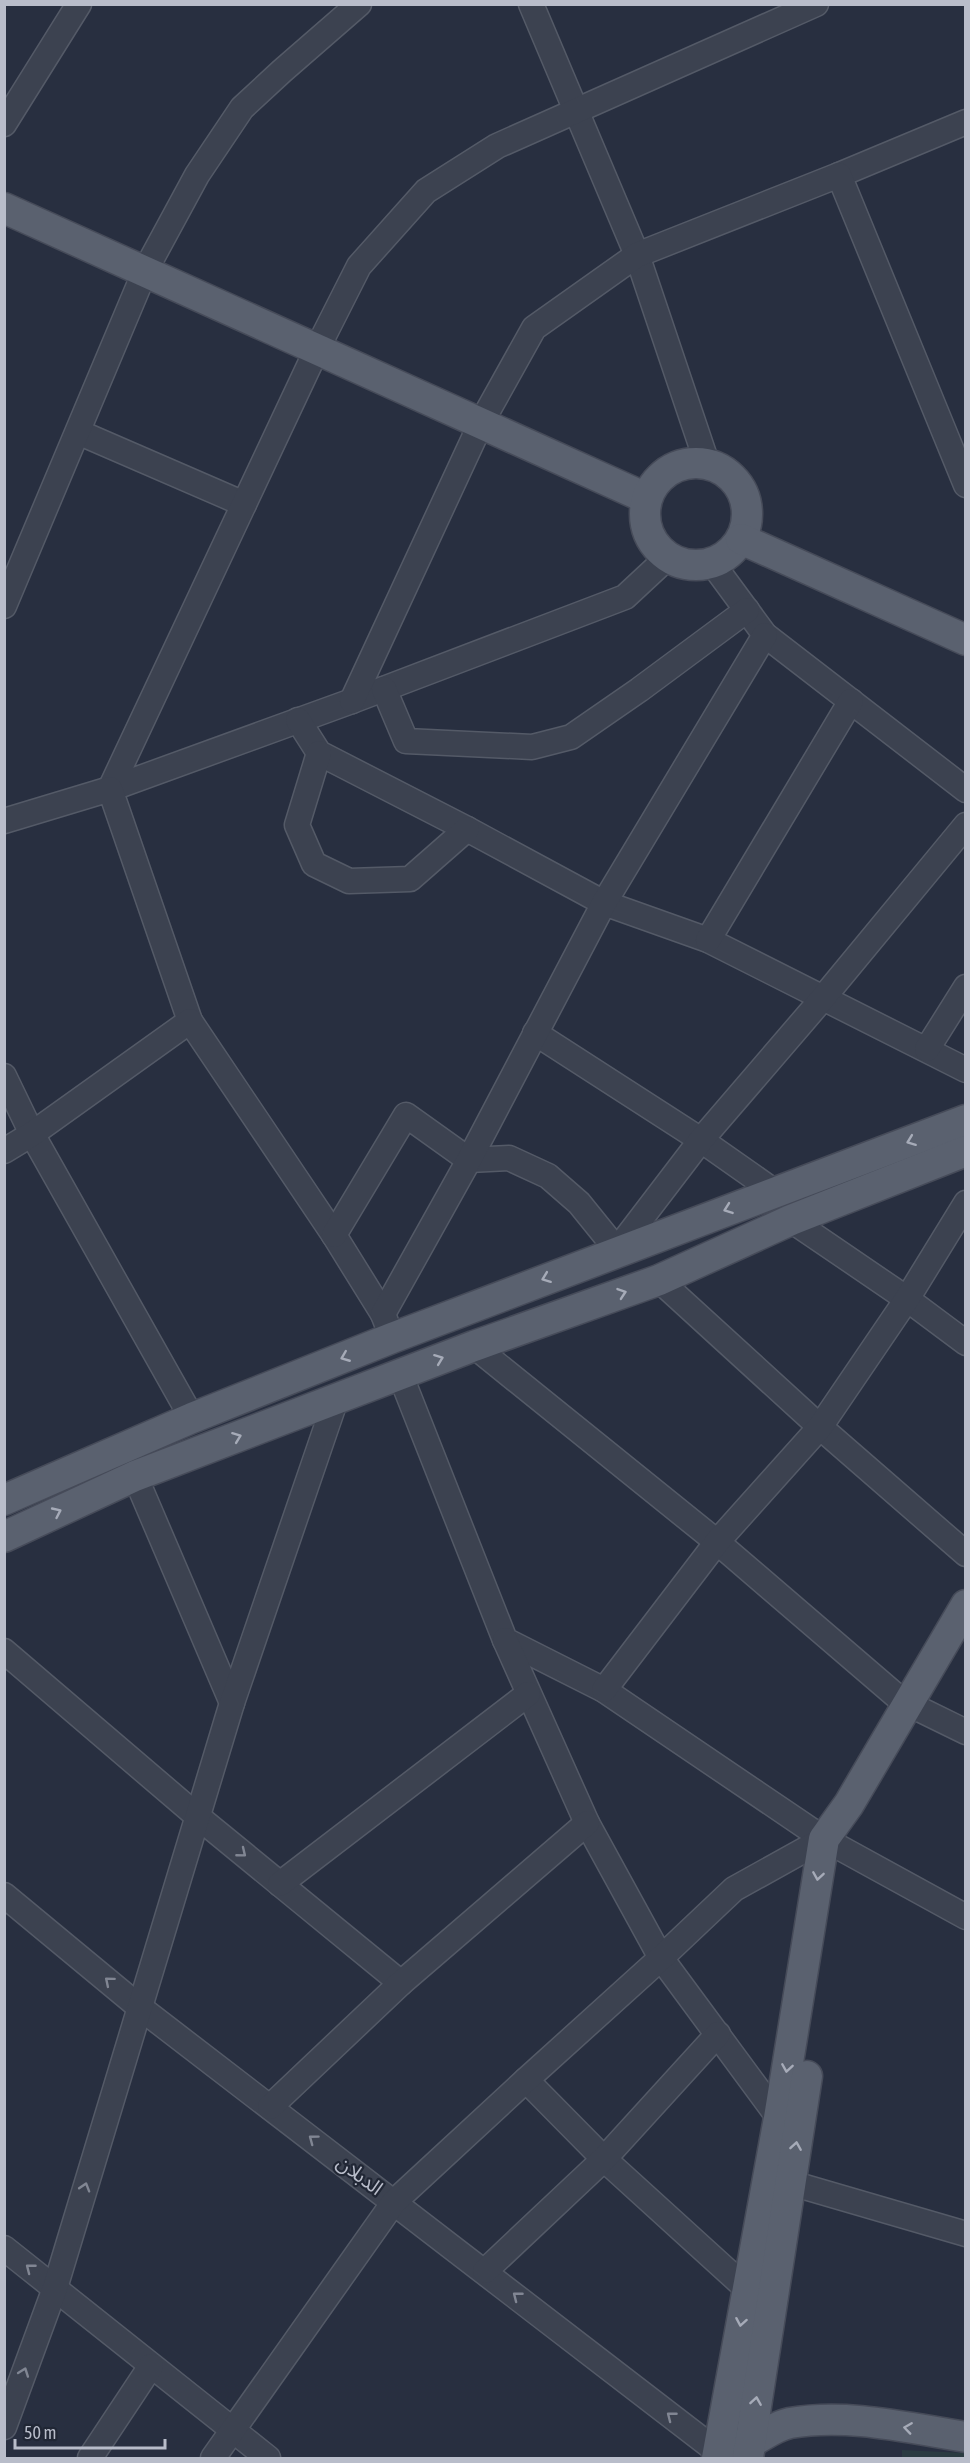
<svg xmlns="http://www.w3.org/2000/svg" width="970" height="2463" viewBox="0 0 970 2463" font-family="'Asap Condensed','Noto Sans Arabic',sans-serif">
<style>
.green{fill:#2a3b41}
.lines{fill:none;stroke-linecap:round;stroke-linejoin:round}
.minor-casing{stroke:#545a67;stroke-width:27}
.major-casing{stroke:#464b59;stroke-width:33}
.minor{stroke:#3c4250;stroke-width:24}
.major{stroke:#5a616f;stroke-width:30}
.oneway{stroke:#a6abb8}
.oneway2{stroke:#818693}
.labels{text-anchor:middle;stroke-width:4.5;stroke-linejoin:round;paint-order:stroke}
.street-label{font-size:20px;fill:#b9bdca;stroke:#212735}
</style>
<rect width="100%" height="100%" fill="#282f40"/>
<path class="green" d="M902 2450 965 2453V2458H902Z"/>
<g class="lines">
<defs>
<g id="minor">
<path d="M531 4 637 255 707 463"/>
<path d="M4 124 79 4"/>
<path d="M839 175 966 122"/>
<path d="M78 432 244 504"/>
<path d="M668 557 625 597 352 701 110 789 317 349 359 266 426 191 497 146 816 4"/>
<path d="M712 563 765 635 966 790"/>
<path d="M4 606 145 271 197 175 242 108 282 71 359 4"/>
<path d="M384 689 406 741 532 747 571 737 639 690 747 610"/>
<path d="M352 701 481 423 534 328 637 255 839 175 966 485"/>
<path d="M298 720 319 753 467 829 604 903 708 940 966 1070"/>
<path d="M319 753 297 825 314 864 349 881 410 879 467 829"/>
<path d="M4 821 110 789 190 1021"/>
<path d="M708 940 851 701"/>
<path d="M535 1033 701 1140 775 1192"/>
<path d="M927 1049 966 987"/>
<path d="M4 1076 32 1134 192 1418"/>
<path d="M4 1151 32 1134 190 1021 334 1235 383 1314 388 1327"/>
<path d="M791 1220 907 1299 966 1343"/>
<path d="M334 1235 406 1115 469 1160 509 1158 548 1176 579 1203 617 1250 701 1140 823 998 966 825"/>
<path d="M659 1280 820 1427 966 1554"/>
<path d="M383 1314 469 1160 604 903 765 635"/>
<path d="M474 1346 717 1542 908 1706"/>
<path d="M400 1374 505 1640 604 1690 824 1839 966 1917"/>
<path d="M135 1476 232 1703"/>
<path d="M505 1640 587 1823 661 1958 779 2118"/>
<path d="M4 1651 197 1816 401 1983"/>
<path d="M604 1690 717 1542 820 1427 907 1299 966 1203"/>
<path d="M921 1710 966 1732"/>
<path d="M280 1884 528 1694"/>
<path d="M4 1895 138 2006 718 2452"/>
<path d="M526 2080 604 2159 747 2289"/>
<path d="M270 2107 401 1983 587 1823"/>
<path d="M791 2183 966 2234"/>
<path d="M4 2248 268 2458"/>
<path d="M485 2271 604 2159 718 2034"/>
<path d="M4 2427 55 2288 232 1703 336 1399"/>
<path d="M90 2458 151 2366"/>
<path d="M213 2458 394 2202 526 2080 661 1958 734 1889 824 1839"/>
</g>
<g id="major">
<path d="M4 208 646 498"/>
<circle cx="696" cy="514" r="51"/>
<path d="M741 539 966 640"/>
<path d="M4 1500 192 1418 392 1338 966 1120"/>
<path d="M4 1537 135 1476 474 1346 659 1280 791 1220 966 1151"/>
<path d="M736 2448C756 2443 770 2427 790 2423 848 2413 908 2428 966 2437"/>
<path d="M717 2458 779 2118 824 1839 849 1804 966 1605"/>
<path d="M748 2458 807 2076"/>
</g>
</defs>
<use href="#minor" class="minor-casing"/>
<use href="#major" class="major-casing"/>
<use href="#minor" class="minor"/>
<use href="#major" class="major"/>
</g>
<defs><path id="oneway-chevron" d="M-2-3.5L2.5 0L-2 3.5" fill="none" stroke-width="1.6" stroke-linecap="round" stroke-linejoin="round" transform="scale(1.5)"/></defs>
<g class="oneway">
<use href="#oneway-chevron" transform="translate(911 1141) rotate(159)"/>
<use href="#oneway-chevron" transform="translate(728 1209) rotate(160)"/>
<use href="#oneway-chevron" transform="translate(546 1278) rotate(159)"/>
<use href="#oneway-chevron" transform="translate(622 1293) rotate(-19)"/>
<use href="#oneway-chevron" transform="translate(345 1357) rotate(158)"/>
<use href="#oneway-chevron" transform="translate(439 1359) rotate(-21)"/>
<use href="#oneway-chevron" transform="translate(237 1437) rotate(-21)"/>
<use href="#oneway-chevron" transform="translate(57 1512) rotate(-25)"/>
<use href="#oneway-chevron" transform="translate(818 1876) rotate(99)"/>
<use href="#oneway-chevron" transform="translate(787 2068) rotate(99)"/>
<use href="#oneway-chevron" transform="translate(796 2146) rotate(-81)"/>
<use href="#oneway-chevron" transform="translate(741 2322) rotate(100)"/>
<use href="#oneway-chevron" transform="translate(756 2401) rotate(-81)"/>
<use href="#oneway-chevron" transform="translate(908 2428) rotate(-172)"/>
</g>
<g class="oneway2">
<use href="#oneway-chevron" transform="translate(242 1853) rotate(39)"/>
<use href="#oneway-chevron" transform="translate(109 1981) rotate(-140)"/>
<use href="#oneway-chevron" transform="translate(313 2139) rotate(-143)"/>
<use href="#oneway-chevron" transform="translate(85 2187) rotate(-73)"/>
<use href="#oneway-chevron" transform="translate(30 2268) rotate(-142)"/>
<use href="#oneway-chevron" transform="translate(517 2296) rotate(-142)"/>
<use href="#oneway-chevron" transform="translate(24 2372) rotate(-70)"/>
<use href="#oneway-chevron" transform="translate(671 2416) rotate(-142)"/>
</g>
<g class="labels">
<g class="street-label">
<text transform="translate(360 2175) rotate(37)" y="7">الدبلان</text>
</g>
</g>
<rect width="970" height="2463" fill="none" stroke="#b9bdca" stroke-width="12"/>
<path d="M15 2439v9h150v-9" fill="none" stroke="#b9bdca" stroke-width="3"/>
<text x="24" y="2439" font-size="18" fill="#b9bdca" stroke="#212735" stroke-width="4.5" paint-order="stroke">50 m</text>
</svg>
